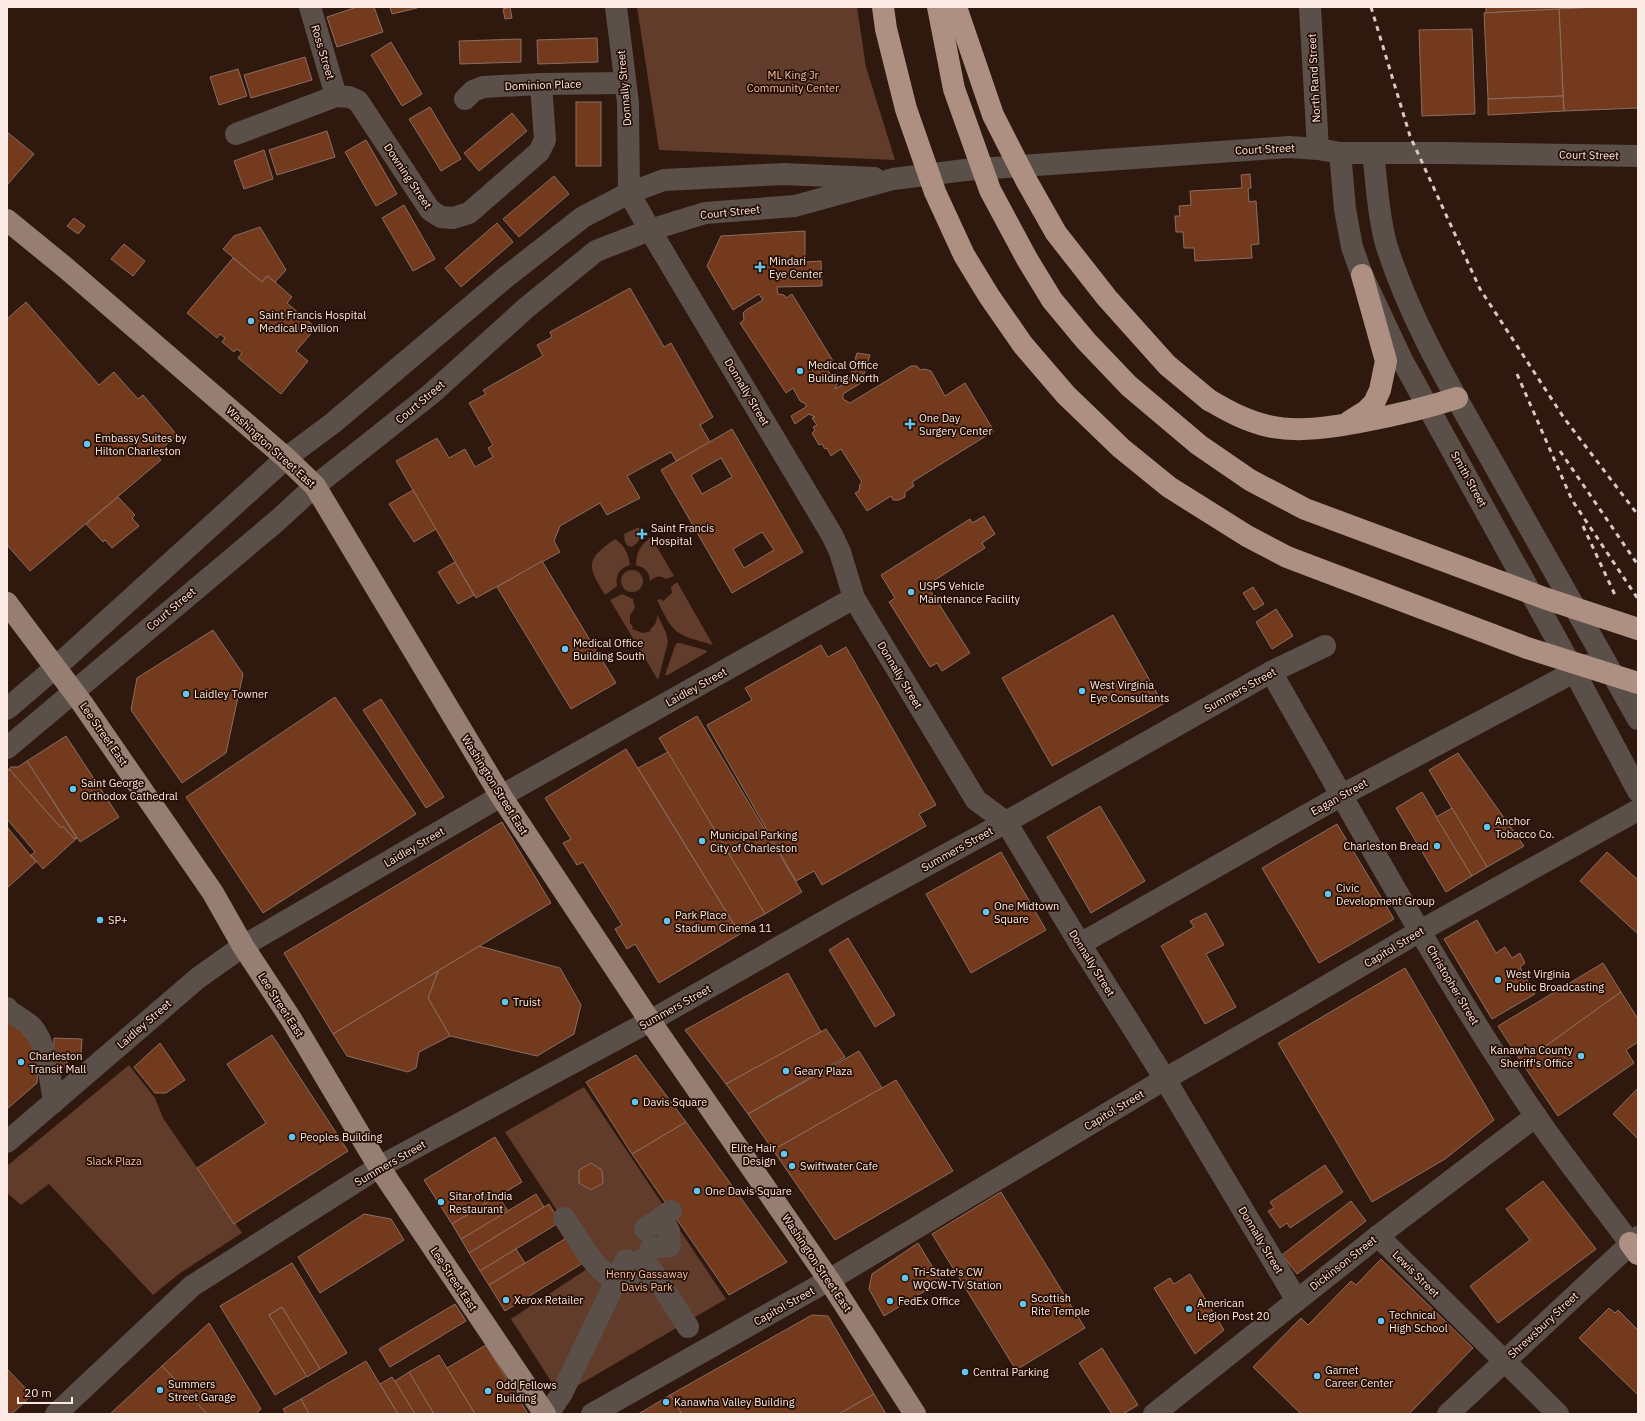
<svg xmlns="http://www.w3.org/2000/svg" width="1645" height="1421" viewBox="0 0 1645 1421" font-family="'IBM Plex Sans',sans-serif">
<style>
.green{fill:#613c2b}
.building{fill:#733a1e;stroke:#8a6e61;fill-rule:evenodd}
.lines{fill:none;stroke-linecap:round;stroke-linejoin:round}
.minor{stroke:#5b4f49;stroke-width:22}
.major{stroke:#977e72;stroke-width:22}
.highway{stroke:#ae9083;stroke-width:22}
.rail{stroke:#dac8c0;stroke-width:3;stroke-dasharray:5 5;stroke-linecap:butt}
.highway-bridge{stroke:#ae9083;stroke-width:22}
.poi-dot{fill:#64c5ee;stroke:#250f05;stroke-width:1.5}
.labels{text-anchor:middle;stroke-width:3.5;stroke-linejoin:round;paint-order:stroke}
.street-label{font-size:11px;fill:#fbeae3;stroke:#250f05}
.park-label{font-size:11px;fill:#f6bfa6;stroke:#250f05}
.poi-label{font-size:11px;fill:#fbeae3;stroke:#250f05;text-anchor:start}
</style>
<rect width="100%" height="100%" fill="#2f180e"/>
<g class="green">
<path d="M637 7H857L866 67 895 160 659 150Z"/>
<path d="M637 528H642L645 530 639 541 632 547 628 546 625 542 624 534Z"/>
<path d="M651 537 674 576 666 579C660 575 656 576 650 581 649 571 645 568 636 565 636 551 641 545 651 537Z"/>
<path d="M615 539C625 546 628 553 630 565 620 568 615 575 617 586L605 595C587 565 585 560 615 539Z"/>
<circle cx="632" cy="581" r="11"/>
<path d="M677 582 713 645C676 634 674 636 657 600L661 599 663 601 672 593 671 587Z"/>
<path d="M622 594 633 599 635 608 630 615V623L633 627 632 629 643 633 651 631 650 629C656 625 657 621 657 614L666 633 668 642 658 680 610 600Z"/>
<path d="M677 643H680L705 650 707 652 668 675H665L675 646Z"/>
<path d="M129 1065 155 1098 163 1118 242 1233 180 1273 153 1295 49 1184 21 1205 7 1193V1166Z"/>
<path d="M584 1087 726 1299 570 1390 556 1389 511 1319 593 1265 505 1132Z"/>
</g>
<g class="building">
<path d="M357 7H374L383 32 337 47 327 17Z"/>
<path d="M390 7H417V8L392 14Z"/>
<path d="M510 7 512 18 505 19 503 9Z"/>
<path d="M1486 7H1599L1486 13Z"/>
<path d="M1599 7H1638V108L1564 111 1559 9Z"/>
<path d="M1559 9 1563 96 1488 99 1484 13Z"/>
<path d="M1472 29 1475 114 1422 116 1419 30Z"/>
<path d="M597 38 598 62 538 64 537 40Z"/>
<path d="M521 39V62L460 64 459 41Z"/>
<path d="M391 42 422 94 402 106 371 55Z"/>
<path d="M305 57 312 80 251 98 244 75Z"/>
<path d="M238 69 247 96 219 105 210 77Z"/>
<path d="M1563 96 1564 111 1488 115V99Z"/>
<rect x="576" y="102" width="25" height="64"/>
<path d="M430 107 461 159 441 171 409 119Z"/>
<path d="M512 113 527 131 479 171 464 153Z"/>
<path d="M327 131 335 157 277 175 269 150Z"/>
<path d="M7 132 34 154 7 185Z"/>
<path d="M366 140 397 194 376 206 345 152Z"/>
<path d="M264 150 273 179 244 189 234 161Z"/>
<path d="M1250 174 1251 188 1248 189 1249 202 1256 201 1259 244 1251 245 1252 258 1195 261 1194 248H1184L1183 232H1176L1175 216H1180L1179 206 1191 205 1190 191 1242 188 1241 175Z"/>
<path d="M554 176 569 194 519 237 503 219Z"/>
<path d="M404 205 435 259 413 271 382 218Z"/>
<path d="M74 218 85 226 78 234 67 226Z"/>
<path d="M497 223 513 242 461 287 445 268Z"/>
<path d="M260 227 286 270 275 282 267 276 262 282 223 249 234 236Z"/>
<path d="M805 231V262L821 261 822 286 777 287 778 294 784 295 786 298 792 294 833 361 825 367 836 381 837 385 835 389 849 381 857 353 870 355 861 383 843 394V399L850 403 911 366H917L920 370 924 369 931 371 945 396 965 383 994 431 912 482 914 486 905 492V497L899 500H893L891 496 867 511 855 493 859 491 860 484 862 482 841 449 831 456 827 448 825 449 822 444 819 445 812 433 815 430 813 427 817 425 812 418 815 417 809 414 795 424 791 416 806 407V404L800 401 793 388 786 393 740 323 744 320 743 313 746 310 763 300 759 294 733 310 707 266 721 236Z"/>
<path d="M124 244 145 261 133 276 111 259Z"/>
<path d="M233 258 262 282 267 276 275 282 292 297 287 303 316 328 296 351 308 361 281 394 238 358 242 353 237 349 234 352 222 342 225 338 220 334 217 338 187 313Z"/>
<path d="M630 288 664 347 671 343 713 417 700 425 710 442 676 461 671 452 627 476 640 498 607 515 600 503 560 526 554 541 560 552 476 598 396 461 437 438 449 458 465 449 475 467 493 457 488 448 493 445 469 403 486 394 483 390 543 356 537 345 552 337 550 332Z"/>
<path d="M26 302 99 385 114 372 138 399 143 395 177 435 156 454 161 460 30 571 7 545V319Z"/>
<path d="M732 429 803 552 732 593 661 470ZM721 458 732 477 702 494 691 475ZM762 532 774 550 744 568 733 549Z"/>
<path d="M413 490 436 529 414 542 389 504Z"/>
<path d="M118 497 135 515 132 518 139 526 112 548 105 540 103 542 86 524Z"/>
<path d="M984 516 995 534 982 543 985 548 927 585 970 653 942 671 937 663 930 667 889 602 895 598 881 575 970 519 972 523Z"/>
<path d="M542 561 616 683 571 709 497 587Z"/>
<path d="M455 562 474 595 458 604 438 572Z"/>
<path d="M1253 587 1264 604 1254 610 1243 593Z"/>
<path d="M1276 609 1293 636 1272 649 1256 622Z"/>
<path d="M1113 615 1163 704 1052 766 1002 678Z"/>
<path d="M213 630 243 674 226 753 182 783 131 710 137 678Z"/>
<path d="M821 645 828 657 846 647 936 805 919 814 926 826 822 885 814 871 796 881 707 725 752 700 745 688Z"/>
<path d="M335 697 416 814 263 913 186 797Z"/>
<path d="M381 699 444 797 426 808 363 710Z"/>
<path d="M697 716 802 892 765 914 659 738Z"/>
<path d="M66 736 119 817 80 842 27 761Z"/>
<path d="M626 749 740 934 659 983 635 944 627 949 615 929 622 925 583 862 577 865 563 843 571 839 545 798Z"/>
<path d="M668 752 765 914 737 929 638 768Z"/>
<path d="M1458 753 1524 846 1487 867 1429 770Z"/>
<path d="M27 761 76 837 74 839 63 826 61 828 9 769 11 767H18Z"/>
<path d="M9 769 61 828 63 826 74 839 76 837 77 838 43 869 31 855 35 852 7 819V771Z"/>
<path d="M1422 792 1472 876 1446 892 1396 808Z"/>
<path d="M1100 806 1145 881 1091 913 1047 837Z"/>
<path d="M1452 808 1487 867 1472 876 1436 817Z"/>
<path d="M502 822 551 903 333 1034 284 953Z"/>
<path d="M1337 824 1394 919 1319 963 1262 868Z"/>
<path d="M7 827 36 862 7 888Z"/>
<path d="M1001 852 1046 930 971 973 926 894Z"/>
<path d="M1607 852 1638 880V934L1580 881Z"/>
<path d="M1206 913 1224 945 1206 954 1236 1007 1205 1024 1161 946 1194 927 1190 921Z"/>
<path d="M1477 920 1496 953 1505 947 1512 958 1520 953 1525 963 1520 967 1535 994 1492 1019 1444 939Z"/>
<path d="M848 938 895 1015 875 1027 829 950Z"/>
<path d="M479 946 560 968 581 1005 574 1034 537 1056 450 1036 428 998 438 971Z"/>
<path d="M1603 963 1621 992 1522 1063 1498 1026Z"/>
<path d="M1405 968 1494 1120 1445 1159 1372 1202 1278 1043Z"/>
<path d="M438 971 428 998 450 1036 419 1052 416 1068 408 1072 347 1056 333 1034Z"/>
<path d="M788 973 821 1032 726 1084 685 1030Z"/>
<path d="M1621 992 1638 1019V1042L1626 1050 1634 1063 1558 1116 1522 1063Z"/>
<path d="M7 1015 40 1053 33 1059 38 1065 37 1083 7 1109Z"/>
<path d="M826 1029 845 1057 748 1114 726 1084Z"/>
<path d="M272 1035 348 1151 234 1224 197 1168 266 1123 227 1064Z"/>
<path d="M54 1038 82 1039 81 1054 67 1053V1067H53Z"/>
<path d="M160 1043 185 1080 166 1093H155L134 1067Z"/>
<path d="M859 1051 882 1088 773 1150 748 1114Z"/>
<path d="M636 1055 686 1122 632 1154 586 1082Z"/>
<path d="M896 1080 953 1171 835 1240 773 1150Z"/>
<path d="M1638 1088V1139L1613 1114Z"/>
<path d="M686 1122 787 1262 729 1295 632 1154Z"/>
<path d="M495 1137 522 1182 452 1224 424 1180Z"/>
<path d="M591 1163 602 1170 603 1183 591 1190 579 1183V1170Z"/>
<path d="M1325 1165 1343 1192 1290 1228 1287 1223 1280 1228 1268 1211 1274 1208 1270 1202Z"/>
<path d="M1543 1181 1596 1249 1498 1323 1470 1286 1530 1240 1506 1209Z"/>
<path d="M1001 1192 1085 1328 1016 1370 932 1234Z"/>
<path d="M536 1194 544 1207 469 1253 461 1239Z"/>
<path d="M498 1196 508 1211 461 1239 452 1224Z"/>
<path d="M1351 1201 1366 1221 1297 1274 1282 1255Z"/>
<path d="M549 1204 560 1222 480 1271 469 1253Z"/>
<path d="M364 1214 391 1219 404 1240 320 1293 298 1257Z"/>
<path d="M573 1234 588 1260 505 1311 489 1285Z"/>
<path d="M918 1243 941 1281 884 1316 869 1289 872 1274Z"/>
<path d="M516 1249 525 1263 489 1285 480 1271Z"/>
<path d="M1381 1259 1473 1348 1409 1414H1301L1253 1367 1301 1318 1308 1325 1351 1281 1356 1285Z"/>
<path d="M292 1263 347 1353 320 1369 282 1307 269 1315 307 1376 275 1395 220 1306Z"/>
<path d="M1190 1274 1224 1330 1195 1354 1154 1288 1170 1278 1174 1284Z"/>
<path d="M455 1304 466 1321 390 1367 379 1349Z"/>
<path d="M282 1307 320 1369 307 1377 269 1315Z"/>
<path d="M1609 1308 1615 1313 1618 1310 1638 1330V1395L1579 1338Z"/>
<path d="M812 1315 828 1316 874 1394 839 1414H682L670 1395Z"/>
<path d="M209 1323 261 1409 256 1414H207L162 1366Z"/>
<path d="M486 1345 528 1414H475L447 1368Z"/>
<path d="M1102 1348 1138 1405 1123 1414H1112L1079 1363Z"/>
<path d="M439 1355 447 1368 475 1414H434L409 1372Z"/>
<path d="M366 1361 398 1414H309L301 1399Z"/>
<path d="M162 1366 207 1414H110Z"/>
<path d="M7 1369 32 1395 12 1414H7Z"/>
<path d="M409 1372 434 1414H415L395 1381Z"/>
<path d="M392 1377 395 1381 415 1414H398L380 1384Z"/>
<path d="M874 1394 886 1414H839Z"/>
<path d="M670 1395 682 1414H638L647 1409Z"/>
<path d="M301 1399 309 1414H286L283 1409Z"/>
</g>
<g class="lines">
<g class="minor">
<path d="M310 7 336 96"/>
<path d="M616 7 628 103 629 193 650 230 832 535 840 552 854 598 976 800 1006 822 1080 944 1165 1079 1296 1299"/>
<path d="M1310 7 1318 149"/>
<path d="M465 99 473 91 483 87 541 84 625 83"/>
<path d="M236 134 336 96 349 97 358 101 430 210 441 217 453 218 469 213 539 152 545 140 541 84"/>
<path d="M1340 153 1345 209 1352 247 1362 275 1402 360 1574 671 1638 791"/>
<path d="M1373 153C1377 184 1378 217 1387 247 1412 325 1456 397 1496 468 1543 552 1591 636 1638 719"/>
<path d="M1271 672C1357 821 1439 973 1535 1115 1565 1159 1599 1201 1630 1243"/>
<path d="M7 709 56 667 286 458 333 423 506 277 583 217 629 193 664 180 784 174 874 178"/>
<path d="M7 748 278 520 315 486 431 394 526 308 596 251 650 230 705 213 795 206 893 179 965 170 1289 147 1318 149 1340 153H1442L1638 156"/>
<path d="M1080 944 1342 795 1587 665"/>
<path d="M7 1008 9 1011C16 1016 26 1021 32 1027 47 1044 50 1080 54 1102"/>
<path d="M7 1142 198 978 243 946 501 796 854 598"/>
<path d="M564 1218C587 1251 606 1300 655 1275"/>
<path d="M645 1229 671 1211"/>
<path d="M1378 1236 1558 1414"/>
<path d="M651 1248 670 1246 669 1231 662 1217"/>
<path d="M643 1259 655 1275 688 1327"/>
<path d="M56 1414 192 1286 379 1167 650 1021 839 913 1006 822 1271 672 1325 646"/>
<path d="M548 1414 562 1393 626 1260"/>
<path d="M592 1414 829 1280 1165 1079 1284 1011 1420 931 1638 810"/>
<path d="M1154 1414 1378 1236 1536 1116"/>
<path d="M1448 1414 1638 1237"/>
</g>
<g class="major">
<path d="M7 220 67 269 286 458 315 486 501 796 650 1021 829 1280 915 1414"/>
<path d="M7 603 82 703 213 893 243 946 291 1019 379 1167 545 1414"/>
</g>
<g class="highway">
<path d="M1209 400C1228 411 1246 421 1268 426 1299 433 1333 427 1365 421 1396 415 1426 408 1457 398"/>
<path d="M1350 421 1366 411 1374 403 1380 390 1386 361 1362 275"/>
<path d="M1630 1243 1638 1254"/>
</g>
<g class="rail">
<path d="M1371 7 1410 136 1480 289 1564 418 1638 515"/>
<path d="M1517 374 1572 500 1638 599"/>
<path d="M1560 451 1638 565"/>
<path d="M1583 526 1615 595"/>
</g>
<g class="highway-bridge">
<path d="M883 7 886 29 906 109 935 192 964 255 989 296 1023 345 1066 395 1121 448 1169 487 1247 536 1287 557 1527 648 1638 683"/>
<path d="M938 7 954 89 990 190 1027 259 1052 300 1086 341 1129 386 1199 445 1250 480 1305 509 1544 598 1638 629"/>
<path d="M956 7 993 115 1026 180 1056 233 1107 298 1167 365 1209 400"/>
</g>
</g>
<g class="poi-dot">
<path d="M758 261h4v4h4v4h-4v4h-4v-4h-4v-4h4z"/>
<circle cx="251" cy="321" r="4"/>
<circle cx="800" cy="371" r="4"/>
<path d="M908 418h4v4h4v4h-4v4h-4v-4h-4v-4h4z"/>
<circle cx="87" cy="444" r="4"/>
<path d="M640 528h4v4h4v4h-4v4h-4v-4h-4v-4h4z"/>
<circle cx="911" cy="592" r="4"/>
<circle cx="565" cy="649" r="4"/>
<circle cx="1082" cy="691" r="4"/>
<circle cx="186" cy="694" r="4"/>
<circle cx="73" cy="789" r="4"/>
<circle cx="1487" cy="827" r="4"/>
<circle cx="702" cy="841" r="4"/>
<circle cx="1437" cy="846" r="4"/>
<circle cx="1328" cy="894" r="4"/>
<circle cx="986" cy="912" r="4"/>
<circle cx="100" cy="920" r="4"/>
<circle cx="667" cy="921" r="4"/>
<circle cx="1498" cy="980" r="4"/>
<circle cx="505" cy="1002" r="4"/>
<circle cx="1581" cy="1056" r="4"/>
<circle cx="21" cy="1062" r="4"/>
<circle cx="786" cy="1071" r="4"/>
<circle cx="635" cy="1102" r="4"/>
<circle cx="292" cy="1137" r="4"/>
<circle cx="784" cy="1154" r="4"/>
<circle cx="792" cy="1166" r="4"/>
<circle cx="697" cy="1191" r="4"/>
<circle cx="441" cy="1202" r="4"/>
<circle cx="905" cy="1278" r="4"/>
<circle cx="506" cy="1300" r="4"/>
<circle cx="890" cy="1301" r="4"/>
<circle cx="1023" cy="1304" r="4"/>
<circle cx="1189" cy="1309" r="4"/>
<circle cx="1381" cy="1321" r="4"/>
<circle cx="965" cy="1372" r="4"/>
<circle cx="1317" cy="1376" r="4"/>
<circle cx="160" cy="1390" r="4"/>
<circle cx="488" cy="1391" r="4"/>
<circle cx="666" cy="1402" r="4"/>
</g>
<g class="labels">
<g class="street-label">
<text transform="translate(323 52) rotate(73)" y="4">Ross Street</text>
<text transform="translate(1314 78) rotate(-93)" y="4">North Rand Street</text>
<text transform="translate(543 85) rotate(-2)" y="4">Dominion Place</text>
<text transform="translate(624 88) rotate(-95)" y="4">Donnally Street</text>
<text transform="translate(1265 149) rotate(-3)" y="4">Court Street</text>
<text transform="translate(1589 155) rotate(1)" y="4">Court Street</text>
<text transform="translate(408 176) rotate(56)" y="4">Downing Street</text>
<text transform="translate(730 212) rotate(-6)" y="4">Court Street</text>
<text transform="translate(747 392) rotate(59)" y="4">Donnally Street</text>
<text transform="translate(420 402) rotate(-40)" y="4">Court Street</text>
<text transform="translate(271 447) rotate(42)" y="4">Washington Street East</text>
<text transform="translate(1469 479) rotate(61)" y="4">Smith Street</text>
<text transform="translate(171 609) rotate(-40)" y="4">Court Street</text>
<text transform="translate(900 675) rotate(59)" y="4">Donnally Street</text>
<text transform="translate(696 687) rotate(-29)" y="4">Laidley Street</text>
<text transform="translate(1240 690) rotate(-29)" y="4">Summers Street</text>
<text transform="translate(104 734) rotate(55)" y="4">Lee Street East</text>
<text transform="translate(495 785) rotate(58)" y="4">Washington Street East</text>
<text transform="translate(1339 797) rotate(-29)" y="4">Eagan Street</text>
<text transform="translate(414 847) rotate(-30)" y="4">Laidley Street</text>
<text transform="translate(957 849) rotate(-29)" y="4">Summers Street</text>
<text transform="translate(1394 947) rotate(-31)" y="4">Capitol Street</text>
<text transform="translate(1092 963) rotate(58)" y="4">Donnally Street</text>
<text transform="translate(1453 985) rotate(59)" y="4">Christopher Street</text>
<text transform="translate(281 1005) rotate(57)" y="4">Lee Street East</text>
<text transform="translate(675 1007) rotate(-29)" y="4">Summers Street</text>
<text transform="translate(144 1024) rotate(-41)" y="4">Laidley Street</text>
<text transform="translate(1114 1110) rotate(-31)" y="4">Capitol Street</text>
<text transform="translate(390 1163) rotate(-30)" y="4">Summers Street</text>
<text transform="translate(1261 1240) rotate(59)" y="4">Donnally Street</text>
<text transform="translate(817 1263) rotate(56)" y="4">Washington Street East</text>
<text transform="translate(1343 1263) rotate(-38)" y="4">Dickinson Street</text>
<text transform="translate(1416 1274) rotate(45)" y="4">Lewis Street</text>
<text transform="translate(454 1279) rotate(56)" y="4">Lee Street East</text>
<text transform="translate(784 1306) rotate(-29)" y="4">Capitol Street</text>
<text transform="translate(1543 1325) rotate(-43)" y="4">Shrewsbury Street</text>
</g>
<g class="park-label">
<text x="793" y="79">ML King Jr<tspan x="793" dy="13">Community Center</tspan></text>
<text x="114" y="1165">Slack Plaza</text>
<text x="647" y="1278">Henry Gassaway<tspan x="647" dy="13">Davis Park</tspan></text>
</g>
<g class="poi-label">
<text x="769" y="265">Mindari<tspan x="769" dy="13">Eye Center</tspan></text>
<text x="259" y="319">Saint Francis Hospital<tspan x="259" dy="13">Medical Pavilion</tspan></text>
<text x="808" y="369">Medical Office<tspan x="808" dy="13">Building North</tspan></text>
<text x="919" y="422">One Day<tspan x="919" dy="13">Surgery Center</tspan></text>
<text x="95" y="442">Embassy Suites by<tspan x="95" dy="13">Hilton Charleston</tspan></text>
<text x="651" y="532">Saint Francis<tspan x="651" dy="13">Hospital</tspan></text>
<text x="919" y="590">USPS Vehicle<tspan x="919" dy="13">Maintenance Facility</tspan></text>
<text x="573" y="647">Medical Office<tspan x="573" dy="13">Building South</tspan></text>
<text x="1090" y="689">West Virginia<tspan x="1090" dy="13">Eye Consultants</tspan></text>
<text x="194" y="698">Laidley Towner</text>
<text x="81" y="787">Saint George<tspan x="81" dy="13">Orthodox Cathedral</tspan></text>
<text x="1495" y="825">Anchor<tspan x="1495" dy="13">Tobacco Co.</tspan></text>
<text x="710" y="839">Municipal Parking<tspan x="710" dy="13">City of Charleston</tspan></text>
<text x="1429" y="850" text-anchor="end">Charleston Bread</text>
<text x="1336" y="892">Civic<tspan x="1336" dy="13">Development Group</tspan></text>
<text x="994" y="910">One Midtown<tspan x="994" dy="13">Square</tspan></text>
<text x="675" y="919">Park Place<tspan x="675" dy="13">Stadium Cinema 11</tspan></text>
<text x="108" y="924">SP+</text>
<text x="1506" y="978">West Virginia<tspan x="1506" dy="13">Public Broadcasting</tspan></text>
<text x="513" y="1006">Truist</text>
<text x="1573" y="1054" text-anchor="end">Kanawha County<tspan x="1573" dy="13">Sheriff's Office</tspan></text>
<text x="29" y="1060">Charleston<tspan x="29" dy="13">Transit Mall</tspan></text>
<text x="794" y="1075">Geary Plaza</text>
<text x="643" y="1106">Davis Square</text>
<text x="300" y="1141">Peoples Building</text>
<text x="776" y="1152" text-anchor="end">Elite Hair<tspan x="776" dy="13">Design</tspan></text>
<text x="800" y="1170">Swiftwater Cafe</text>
<text x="705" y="1195">One Davis Square</text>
<text x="449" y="1200">Sitar of India<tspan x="449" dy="13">Restaurant</tspan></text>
<text x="913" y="1276">Tri-State's CW<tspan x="913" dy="13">WQCW-TV Station</tspan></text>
<text x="1031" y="1302">Scottish<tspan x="1031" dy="13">Rite Temple</tspan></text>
<text x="514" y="1304">Xerox Retailer</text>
<text x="898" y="1305">FedEx Office</text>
<text x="1197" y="1307">American<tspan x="1197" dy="13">Legion Post 20</tspan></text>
<text x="1389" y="1319">Technical<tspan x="1389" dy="13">High School</tspan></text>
<text x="1325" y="1374">Garnet<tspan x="1325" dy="13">Career Center</tspan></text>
<text x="973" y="1376">Central Parking</text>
<text x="168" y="1388">Summers<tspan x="168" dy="13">Street Garage</tspan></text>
<text x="496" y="1389">Odd Fellows<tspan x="496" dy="13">Building</tspan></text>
<text x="674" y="1406">Kanawha Valley Building</text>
</g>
</g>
<rect width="1645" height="1421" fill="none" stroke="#fbeae3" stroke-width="16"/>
<path d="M18 1397v6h54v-6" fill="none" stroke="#fbeae3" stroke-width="2"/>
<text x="24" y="1397" font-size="12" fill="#fbeae3" stroke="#250f05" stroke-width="3" paint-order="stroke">20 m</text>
</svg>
